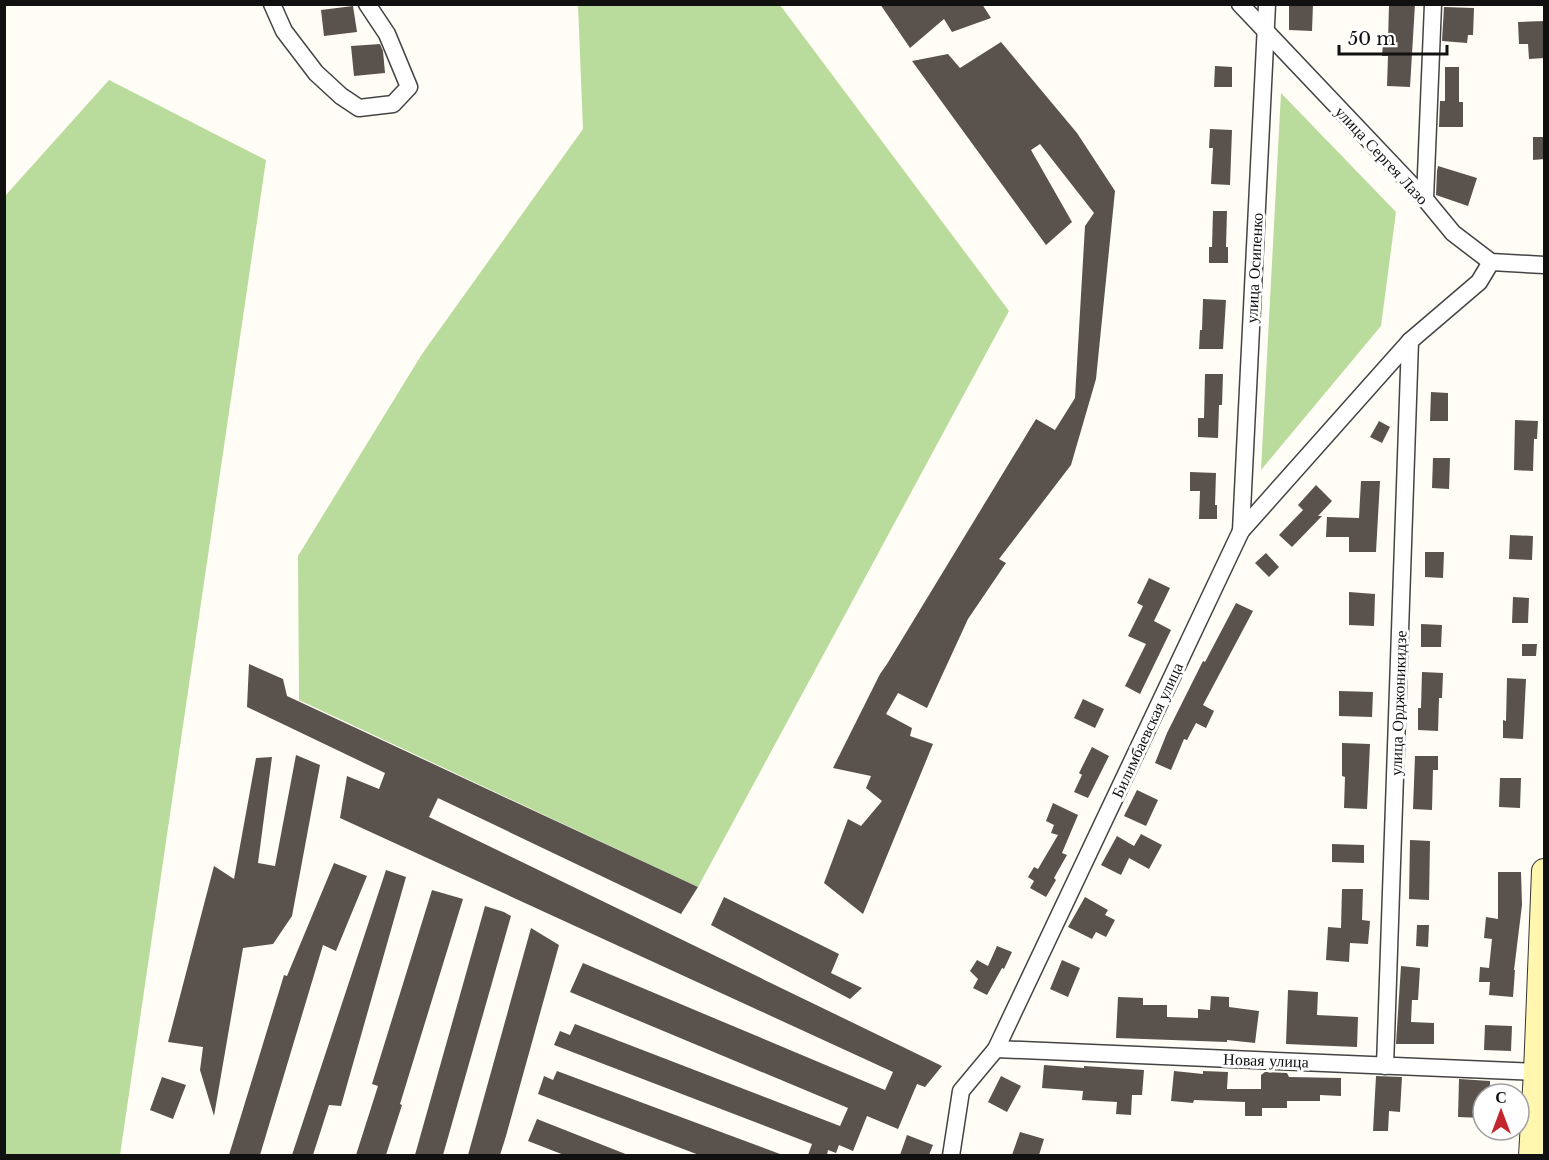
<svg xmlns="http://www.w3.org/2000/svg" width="1549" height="1160" viewBox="0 0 1549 1160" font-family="'Libre Baskerville',serif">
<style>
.forest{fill:#b9dc9c}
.building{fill:#5a524d}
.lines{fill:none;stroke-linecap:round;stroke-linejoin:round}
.minor-casing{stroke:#444;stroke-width:19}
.secondary-casing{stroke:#333;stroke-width:26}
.minor{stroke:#fff;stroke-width:16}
.secondary{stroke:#fff6b0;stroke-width:24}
.labels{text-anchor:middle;stroke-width:6;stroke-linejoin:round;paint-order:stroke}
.street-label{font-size:16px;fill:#111;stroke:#fff}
</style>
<rect width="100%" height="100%" fill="#fffdf5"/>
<g class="forest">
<path d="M578 5H780L1009 311 698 887 299 700 298 556 422 354 583 129Z"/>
<path d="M109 80 266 160 120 1155H5V196Z"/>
<path d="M1281 93 1396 212 1381 326 1261 470Z"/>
</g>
<g class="building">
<path d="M880 4H982L991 18 952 32 944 19 910 48Z"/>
<path d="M1289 4H1313L1312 31 1289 30Z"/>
<path d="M1389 4H1415L1410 87 1387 86 1388 56H1382L1383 43H1388Z"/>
<path d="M353 6 357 32 324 36 321 10Z"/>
<path d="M1444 7 1474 8 1473 35H1468L1467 43 1442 41Z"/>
<path d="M1545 21V58L1529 59 1528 44H1519L1518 22Z"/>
<path d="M1001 42 1077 133 1115 191 1096 379 1071 465 999 559 1006 563 968 619 927 708 898 693 886 714 912 728 910 736 933 744 863 914 824 883 848 819 861 826 882 801 866 788 871 776 833 768 880 674 887 664 1036 419 1055 430 1075 398 1085 226 1094 213 1040 144 1031 150 1072 222 1046 245 912 61 948 54 960 68Z"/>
<path d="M380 44 383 51 385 73 354 76 351 46Z"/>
<path d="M1215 66 1232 67V87H1214Z"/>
<path d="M1445 67H1459V102H1463V127H1439L1440 101H1445Z"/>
<path d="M1210 129 1232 130 1230 185 1211 184 1213 148H1209Z"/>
<path d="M1533 137H1545V159L1533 160Z"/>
<path d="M1438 166 1477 178 1468 206 1436 195 1437 171Z"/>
<path d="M1213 211H1227L1226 247H1228V263H1209V247H1212Z"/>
<path d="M1203 299 1226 300 1223 349H1199L1200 330H1202Z"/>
<path d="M1205 374H1223L1222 405H1219L1218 438 1198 437V418H1204Z"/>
<path d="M1431 392 1448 393V421H1430Z"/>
<path d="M1515 420 1538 421 1537 439H1534L1533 471 1514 470Z"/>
<path d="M1379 421 1390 427 1382 443 1370 437Z"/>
<path d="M1433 458H1450L1449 489 1432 488Z"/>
<path d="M1190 472 1216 473 1215 505H1217V519H1199L1200 491H1190Z"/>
<path d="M1361 481H1380L1376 552H1349V537H1326L1327 517 1359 518Z"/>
<path d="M1316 485 1332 501 1318 516H1322L1292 547 1279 535 1303 510 1298 505Z"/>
<path d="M1510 535 1533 536 1532 560 1509 559Z"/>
<path d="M1425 552H1444L1443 578 1425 577Z"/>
<path d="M1266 553 1279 567 1269 577 1255 563Z"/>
<path d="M1149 578 1170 588 1154 621 1171 630 1140 694 1125 686 1146 644 1128 636 1143 606 1137 603Z"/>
<path d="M1349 592 1375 594 1374 626 1349 625Z"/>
<path d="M1513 597 1529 598 1528 623H1512Z"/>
<path d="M1236 603 1253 611 1203 705 1214 711 1206 728 1196 723 1187 740 1184 739 1171 770 1155 763 1167 733 1203 661 1205 662Z"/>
<path d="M1421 624 1442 625 1441 647H1421Z"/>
<path d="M1522 644H1537L1536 656H1522Z"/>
<path d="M249 664 283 679 287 696 698 887 681 914 438 798 429 817 942 1066 925 1087 917 1084 898 1129 867 1116 853 1151 839 1145 836 1153 828 1150 827 1155H808L812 1144 554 1045 560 1031 570 1035 575 1024 840 1126 848 1108 570 992 583 963 885 1090 893 1072 340 818 347 776 379 789 385 773 247 707Z"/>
<path d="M1422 672 1443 673 1442 698H1439L1438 731 1418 730V708H1421Z"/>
<path d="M1507 678 1526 679 1523 739 1503 738V720L1506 721Z"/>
<path d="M1339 691 1373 692 1372 717 1339 716Z"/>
<path d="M1083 699 1104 709 1095 728 1074 718Z"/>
<path d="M1342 743 1370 744 1367 809 1344 808 1345 777 1342 776Z"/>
<path d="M1092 747 1109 756 1088 798 1074 792 1082 775 1079 773Z"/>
<path d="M296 755 320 765 292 916 273 944 243 948 214 1116 200 1070 203 1047 168 1042 214 866 234 879 256 758 272 757 258 863 275 866Z"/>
<path d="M1415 756H1438V770H1433L1432 810 1413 809Z"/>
<path d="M1500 778H1521L1520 808 1499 807Z"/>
<path d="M1137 790 1158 800 1146 826 1124 816Z"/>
<path d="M1053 803 1078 815 1062 853 1067 855 1054 878 1056 880 1046 897 1030 888 1034 881 1028 877 1034 867 1038 869 1058 835 1051 833 1054 825 1046 821Z"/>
<path d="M1141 834 1162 845 1149 869 1129 858 1121 875 1101 865 1117 836 1134 846Z"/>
<path d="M1410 840 1430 841 1429 900 1409 899Z"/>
<path d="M1332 844 1364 845V863L1332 862Z"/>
<path d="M334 863 367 876 336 951 323 945 260 1155H229L284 975 287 976Z"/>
<path d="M386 870 406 877 341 1106 329 1105 313 1155H292Z"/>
<path d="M1498 872H1521L1522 905 1514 970H1515L1513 997 1489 995 1490 982H1479L1480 967 1489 968 1492 939 1484 938 1486 917 1498 919Z"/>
<path d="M1342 889H1363L1362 920 1370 921 1368 944 1350 943 1349 962 1326 960 1328 927 1341 928Z"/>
<path d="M432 890 463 899 400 1104 402 1105 386 1155H356L378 1086 372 1084Z"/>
<path d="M724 897 839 954 831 973 862 988 850 999 711 925Z"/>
<path d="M1085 897 1108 910 1105 915 1115 920 1106 937 1096 932 1092 939 1068 927Z"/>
<path d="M485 906 504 912 511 916 443 1155H415Z"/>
<path d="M1417 925H1429L1428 947 1416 946Z"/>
<path d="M531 928 559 945 506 1136 500 1155H468Z"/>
<path d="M997 946 1012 952 1004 969 1002 968 987 995 973 988 978 979 970 971 977 960 988 966Z"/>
<path d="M1062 960 1080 968 1068 997 1050 989Z"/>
<path d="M1401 966 1420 968 1418 1000H1412L1411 1022 1434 1023V1044H1396Z"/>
<path d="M1288 990 1318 992 1317 1015 1358 1017 1357 1047 1286 1044Z"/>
<path d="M1211 996 1229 997V1007L1259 1011 1255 1043 1227 1040V1042L1116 1038 1118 997 1143 998V1005H1167V1017L1198 1018V1009L1210 1010Z"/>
<path d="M1485 1025 1512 1026 1511 1051 1484 1050Z"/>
<path d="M1044 1065 1084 1068V1066L1144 1070 1142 1095H1132L1131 1115 1116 1114 1117 1102 1082 1100 1083 1091 1042 1088Z"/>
<path d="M557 1071 780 1154V1155H699L538 1094 544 1076 553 1080Z"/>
<path d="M1174 1071 1203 1074V1071L1228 1072 1227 1089H1261V1075L1265 1072 1287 1073 1289 1077 1341 1078V1096L1320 1095V1101H1287V1108H1262V1116H1245V1102L1194 1100 1193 1103 1171 1101Z"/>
<path d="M1001 1076 1021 1086 1007 1112 988 1102Z"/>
<path d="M1376 1076 1402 1077 1400 1112 1389 1111 1388 1131H1373Z"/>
<path d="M162 1077 186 1085 173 1119 150 1110Z"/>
<path d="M1459 1079 1490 1081V1094H1483V1118L1458 1117Z"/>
<path d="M537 1119 628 1155H564L528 1141Z"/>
<path d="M1020 1132 1044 1139 1039 1155H1012Z"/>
<path d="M907 1135 933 1145 929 1155H900Z"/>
</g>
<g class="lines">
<defs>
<g id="minor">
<path d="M272 4 284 31 316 73 341 96 359 108 393 104 409 87 387 34 367 4"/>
<path d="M1240 4 1425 199 1453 233 1491 262 1544 265"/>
<path d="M1425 199 1433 4"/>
<path d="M1241 531 1267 4"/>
<path d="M996 1049 1536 1072"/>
<path d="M1385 1066 1410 341"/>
<path d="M951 1156 961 1091 996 1049 1241 531 1410 341 1479 282 1491 262"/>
</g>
<path id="secondary" d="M1531 1156 1536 1072 1544 871"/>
</defs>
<use href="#minor" class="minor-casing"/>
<use href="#secondary" class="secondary-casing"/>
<use href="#minor" class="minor"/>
<use href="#secondary" class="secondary"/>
</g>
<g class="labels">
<g class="street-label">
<text transform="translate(1382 155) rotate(47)" y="6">улица Сергея Лазо</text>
<text transform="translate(1254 268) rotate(-87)" y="6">улица Осипенко</text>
<text transform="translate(1398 703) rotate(-88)" y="6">улица Орджоникидзе</text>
<text transform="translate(1147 730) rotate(-65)" y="6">Билимбаевская улица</text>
<text transform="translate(1266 1060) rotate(2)" y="6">Новая улица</text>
</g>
</g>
<rect width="1549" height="1160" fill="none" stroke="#111111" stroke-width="12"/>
<g transform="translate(1501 1112)"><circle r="28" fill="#ffffff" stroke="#a0a0a0" stroke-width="1.5"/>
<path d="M0-4.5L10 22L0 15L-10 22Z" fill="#c4262e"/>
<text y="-9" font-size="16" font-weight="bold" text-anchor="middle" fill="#111111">С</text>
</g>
<path d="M1339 45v9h108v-9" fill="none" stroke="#111111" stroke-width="3"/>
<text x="1348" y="45" font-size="18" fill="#111111" stroke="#ffffff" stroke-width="4.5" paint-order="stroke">50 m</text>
</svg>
